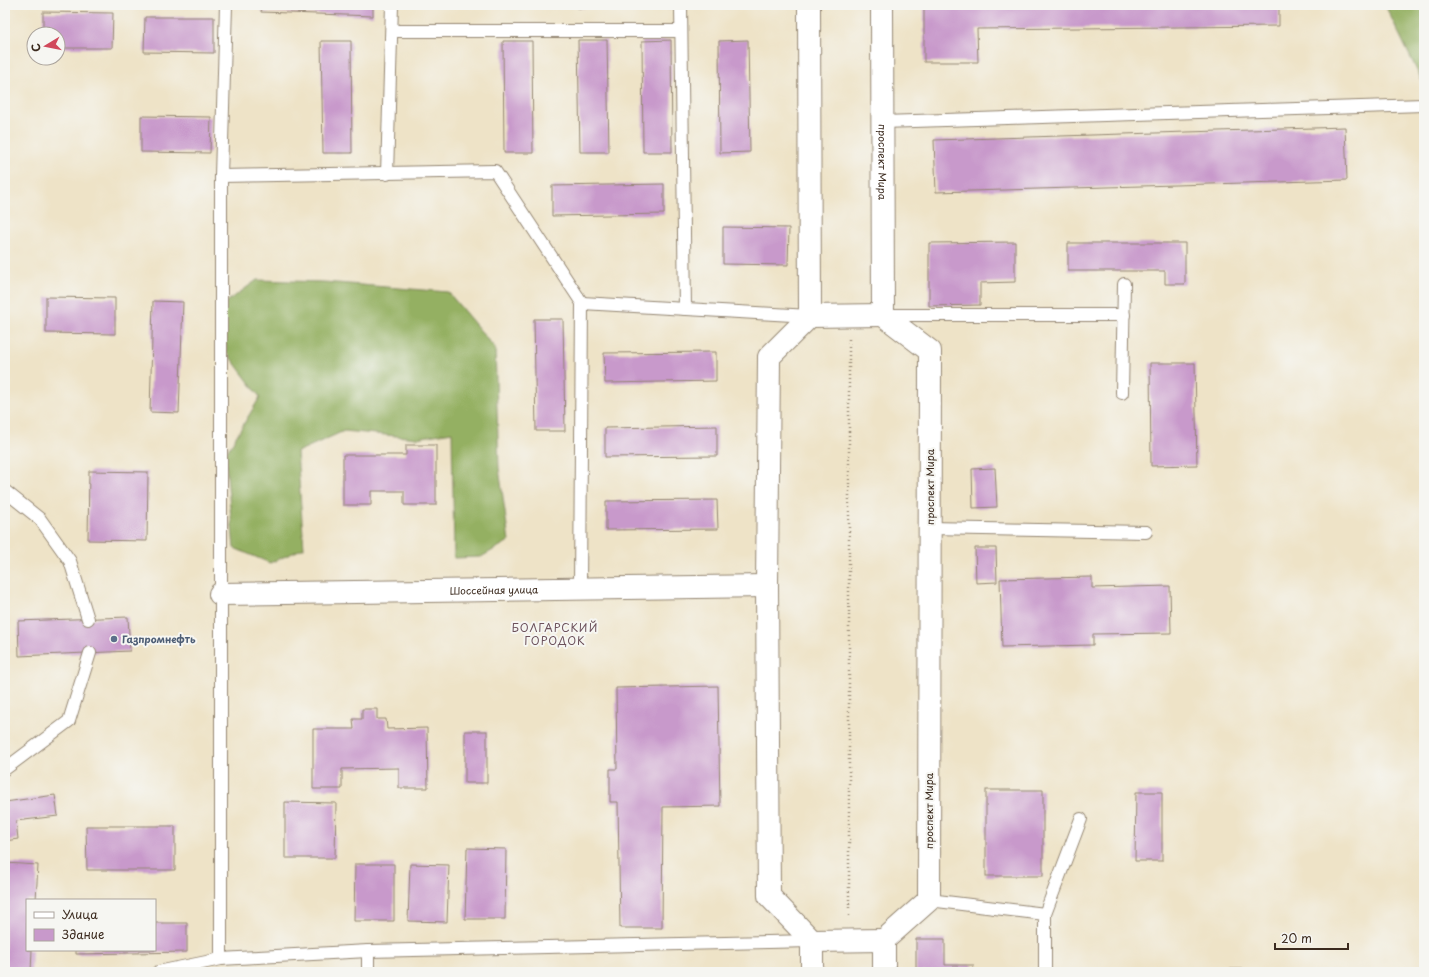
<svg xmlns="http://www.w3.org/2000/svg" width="1429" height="977" viewBox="0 0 1429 977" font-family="'Playpen Sans',sans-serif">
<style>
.forest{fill:#94b062;stroke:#686d40}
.building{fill:#c899cb}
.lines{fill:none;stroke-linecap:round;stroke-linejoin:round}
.lane-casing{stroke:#948672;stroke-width:14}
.street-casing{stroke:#948672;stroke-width:24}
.path{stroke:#948672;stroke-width:2.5;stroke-dasharray:1 3;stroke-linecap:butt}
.lane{stroke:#fff;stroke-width:12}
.street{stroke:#fff;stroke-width:22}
.service-dot{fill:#5c6f8a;stroke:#f6f6f2;stroke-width:1.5}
.labels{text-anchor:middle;stroke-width:4;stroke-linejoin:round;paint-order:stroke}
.street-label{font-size:10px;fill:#3b2a1e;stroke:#f6f6f2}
.service-label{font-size:10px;font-weight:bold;fill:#4e5e75;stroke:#f6f6f2;text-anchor:start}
.neighbourhood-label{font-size:11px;letter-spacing:1px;fill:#6c515b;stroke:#f6f6f2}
</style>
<rect width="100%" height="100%" fill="#f6f6f2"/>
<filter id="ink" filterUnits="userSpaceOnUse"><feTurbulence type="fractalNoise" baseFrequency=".025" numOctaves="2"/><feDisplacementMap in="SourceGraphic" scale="8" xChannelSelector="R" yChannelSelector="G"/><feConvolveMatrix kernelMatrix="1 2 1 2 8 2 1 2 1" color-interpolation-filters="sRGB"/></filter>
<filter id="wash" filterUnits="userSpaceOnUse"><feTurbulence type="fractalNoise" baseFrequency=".012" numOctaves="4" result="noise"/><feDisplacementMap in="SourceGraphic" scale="16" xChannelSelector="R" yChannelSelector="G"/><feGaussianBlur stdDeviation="0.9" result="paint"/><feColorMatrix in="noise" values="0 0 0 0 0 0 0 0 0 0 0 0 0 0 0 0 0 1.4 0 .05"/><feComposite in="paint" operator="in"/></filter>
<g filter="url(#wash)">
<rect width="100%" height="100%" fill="#eee3c7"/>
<g class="forest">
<path d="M1385 5H1424V85Z"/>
<path d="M257 280 324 282 448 292 495 348 499 468 509 541 481 557 454 558 452 432 417 438 344 431 297 452 304 548 270 563 234 548 225 455 260 397 227 353 221 306Z"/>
</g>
<g id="blocks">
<g class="building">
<path d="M262 5H373V16L261 12Z"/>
<rect x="501" y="5" width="29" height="2"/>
<rect x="578" y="5" width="29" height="3"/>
<rect x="641" y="5" width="29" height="4"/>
<path d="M924 5H1279V26L977 29 978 62H924Z"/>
<path d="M43 12 113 13 112 48H58V34H43Z"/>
<path d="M145 17H214V53L144 52Z"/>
<path d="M578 40H607L609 152H580Z"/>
<path d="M671 40 672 152H643L642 41Z"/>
<path d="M748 40 750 152 720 153 719 41Z"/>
<path d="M321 41H351L352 153H323Z"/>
<path d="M503 41H532L533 153H504Z"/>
<path d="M141 116 211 117 210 153 141 152Z"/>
<path d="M1345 127 1347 180 936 192 934 140Z"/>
<path d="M664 184V214L552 216V186Z"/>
<path d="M723 227 789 228 788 265 723 264Z"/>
<path d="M1015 242V282L980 283V305L929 306V243Z"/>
<path d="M1068 243H1185V284H1165V271H1068Z"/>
<path d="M46 297 115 298V334L46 333Z"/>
<path d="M153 301 183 302 179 413 150 412Z"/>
<path d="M534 319H563L565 431H536Z"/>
<path d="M716 352V381L605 383 604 353Z"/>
<path d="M1150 363H1195L1197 465 1151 466Z"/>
<path d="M717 426V456L605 457V428Z"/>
<path d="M406 445H436V505H404V491H371V505H343V455H406Z"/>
<path d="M995 468 997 507 973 508 972 469Z"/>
<path d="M89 471 148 472 147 541 88 540Z"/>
<path d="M717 500 718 529 606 530V501Z"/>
<path d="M975 548H996L997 582 976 583Z"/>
<path d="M1092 577V588L1170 586 1171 633 1093 634V645L1002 647 1000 579Z"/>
<path d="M128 617 130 651 19 656 18 621Z"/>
<path d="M718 686 720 806 663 807 662 928H620L618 802H610V769H617L616 688Z"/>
<path d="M362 709H377V719H386L387 729 427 728 428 788H399V768L342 769V789H313V729H354L353 719H362Z"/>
<rect x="465" y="731" width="22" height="52"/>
<rect x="986" y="790" width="57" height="86"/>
<path d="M1136 792H1162V861H1135Z"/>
<path d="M55 795 58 816 16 821 18 839 5 841V802Z"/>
<path d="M285 802 336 803 335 858H285Z"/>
<path d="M86 826H175V870H87Z"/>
<path d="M467 848 506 849 505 919H465Z"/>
<path d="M5 863 38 865 36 900H27V950H32L31 972H5Z"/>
<path d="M355 864H394V921H354Z"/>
<path d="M410 864 449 865 447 922 408 921Z"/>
<path d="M155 923H187V952L76 954V950H155Z"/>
<path d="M916 939H945V965H973V972H916Z"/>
<rect x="1206" y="969" width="39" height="3"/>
</g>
</g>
</g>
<g filter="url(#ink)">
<use href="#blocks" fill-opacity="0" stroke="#948672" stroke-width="1"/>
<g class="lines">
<defs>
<g id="lane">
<path d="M681 5 685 309"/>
<path d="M392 31H681"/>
<path d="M883 122 1424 105"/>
<path d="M387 174 392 5"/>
<path d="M221 176 495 171 582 303 580 588"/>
<path d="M582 303 810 316"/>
<path d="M886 315H1124"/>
<path d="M1122 393 1124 284"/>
<path d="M5 491 40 519 70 561 88 619"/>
<path d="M929 528 1146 532"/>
<path d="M5 769 69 721 90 653"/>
<path d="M929 900 1045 914V972"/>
<path d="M1045 914 1081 819"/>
<path d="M368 951V972"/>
<path d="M221 959V176L226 5"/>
<path d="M158 972 221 959 368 951 812 941"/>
</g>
<g id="street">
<path d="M809 5 810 316 769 357 767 586 769 896 812 941V972"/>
<path id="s1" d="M882 5 883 315 930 351 929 900 884 940V972"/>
<path d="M810 316 883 315"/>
<path id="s2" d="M220 594 767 586"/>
<path d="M812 941 884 940"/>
</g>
</defs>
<use href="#lane" class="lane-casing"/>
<use href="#street" class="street-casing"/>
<path class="path" d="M849 339V918"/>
<use href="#lane" class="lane"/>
<use href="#street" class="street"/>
</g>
</g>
<circle class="service-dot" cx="114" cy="639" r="4"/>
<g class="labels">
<g class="street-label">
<text dy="4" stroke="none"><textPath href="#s1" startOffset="157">проспект Мира</textPath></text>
<text transform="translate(930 487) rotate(-90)" y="4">проспект Мира</text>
<text dy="4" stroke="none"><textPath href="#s2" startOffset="274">Шоссейная улица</textPath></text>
<text transform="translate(929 811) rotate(-90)" y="4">проспект Мира</text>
</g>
<g class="service-label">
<text x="122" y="643">Газпромнефть</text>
</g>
<g class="neighbourhood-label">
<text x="555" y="632">БОЛГАРСКИЙ<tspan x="555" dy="13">ГОРОДОК</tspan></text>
</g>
</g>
<rect width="1429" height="977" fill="none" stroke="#f6f6f2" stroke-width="20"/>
<rect x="26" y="899" width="130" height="52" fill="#f6f6f2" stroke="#aba49d"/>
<rect x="34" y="912" width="20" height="6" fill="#ffffff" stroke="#aba49d"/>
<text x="62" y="919" font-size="12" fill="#3b2a1e">Улица</text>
<rect x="34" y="929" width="20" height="12" fill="#c899cb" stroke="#aba49d"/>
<text x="62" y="939" font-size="12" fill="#3b2a1e">Здание</text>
<g transform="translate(46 46) rotate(260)"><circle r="19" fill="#f6f6f2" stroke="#aba49d"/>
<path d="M0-3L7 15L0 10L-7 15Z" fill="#d1495b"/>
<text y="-6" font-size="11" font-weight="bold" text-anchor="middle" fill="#3b2a1e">С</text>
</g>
<path d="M1275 943v6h73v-6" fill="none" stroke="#3b2a1e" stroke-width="2"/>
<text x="1281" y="943" font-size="12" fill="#3b2a1e" stroke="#f6f6f2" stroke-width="3" paint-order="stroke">20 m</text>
</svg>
